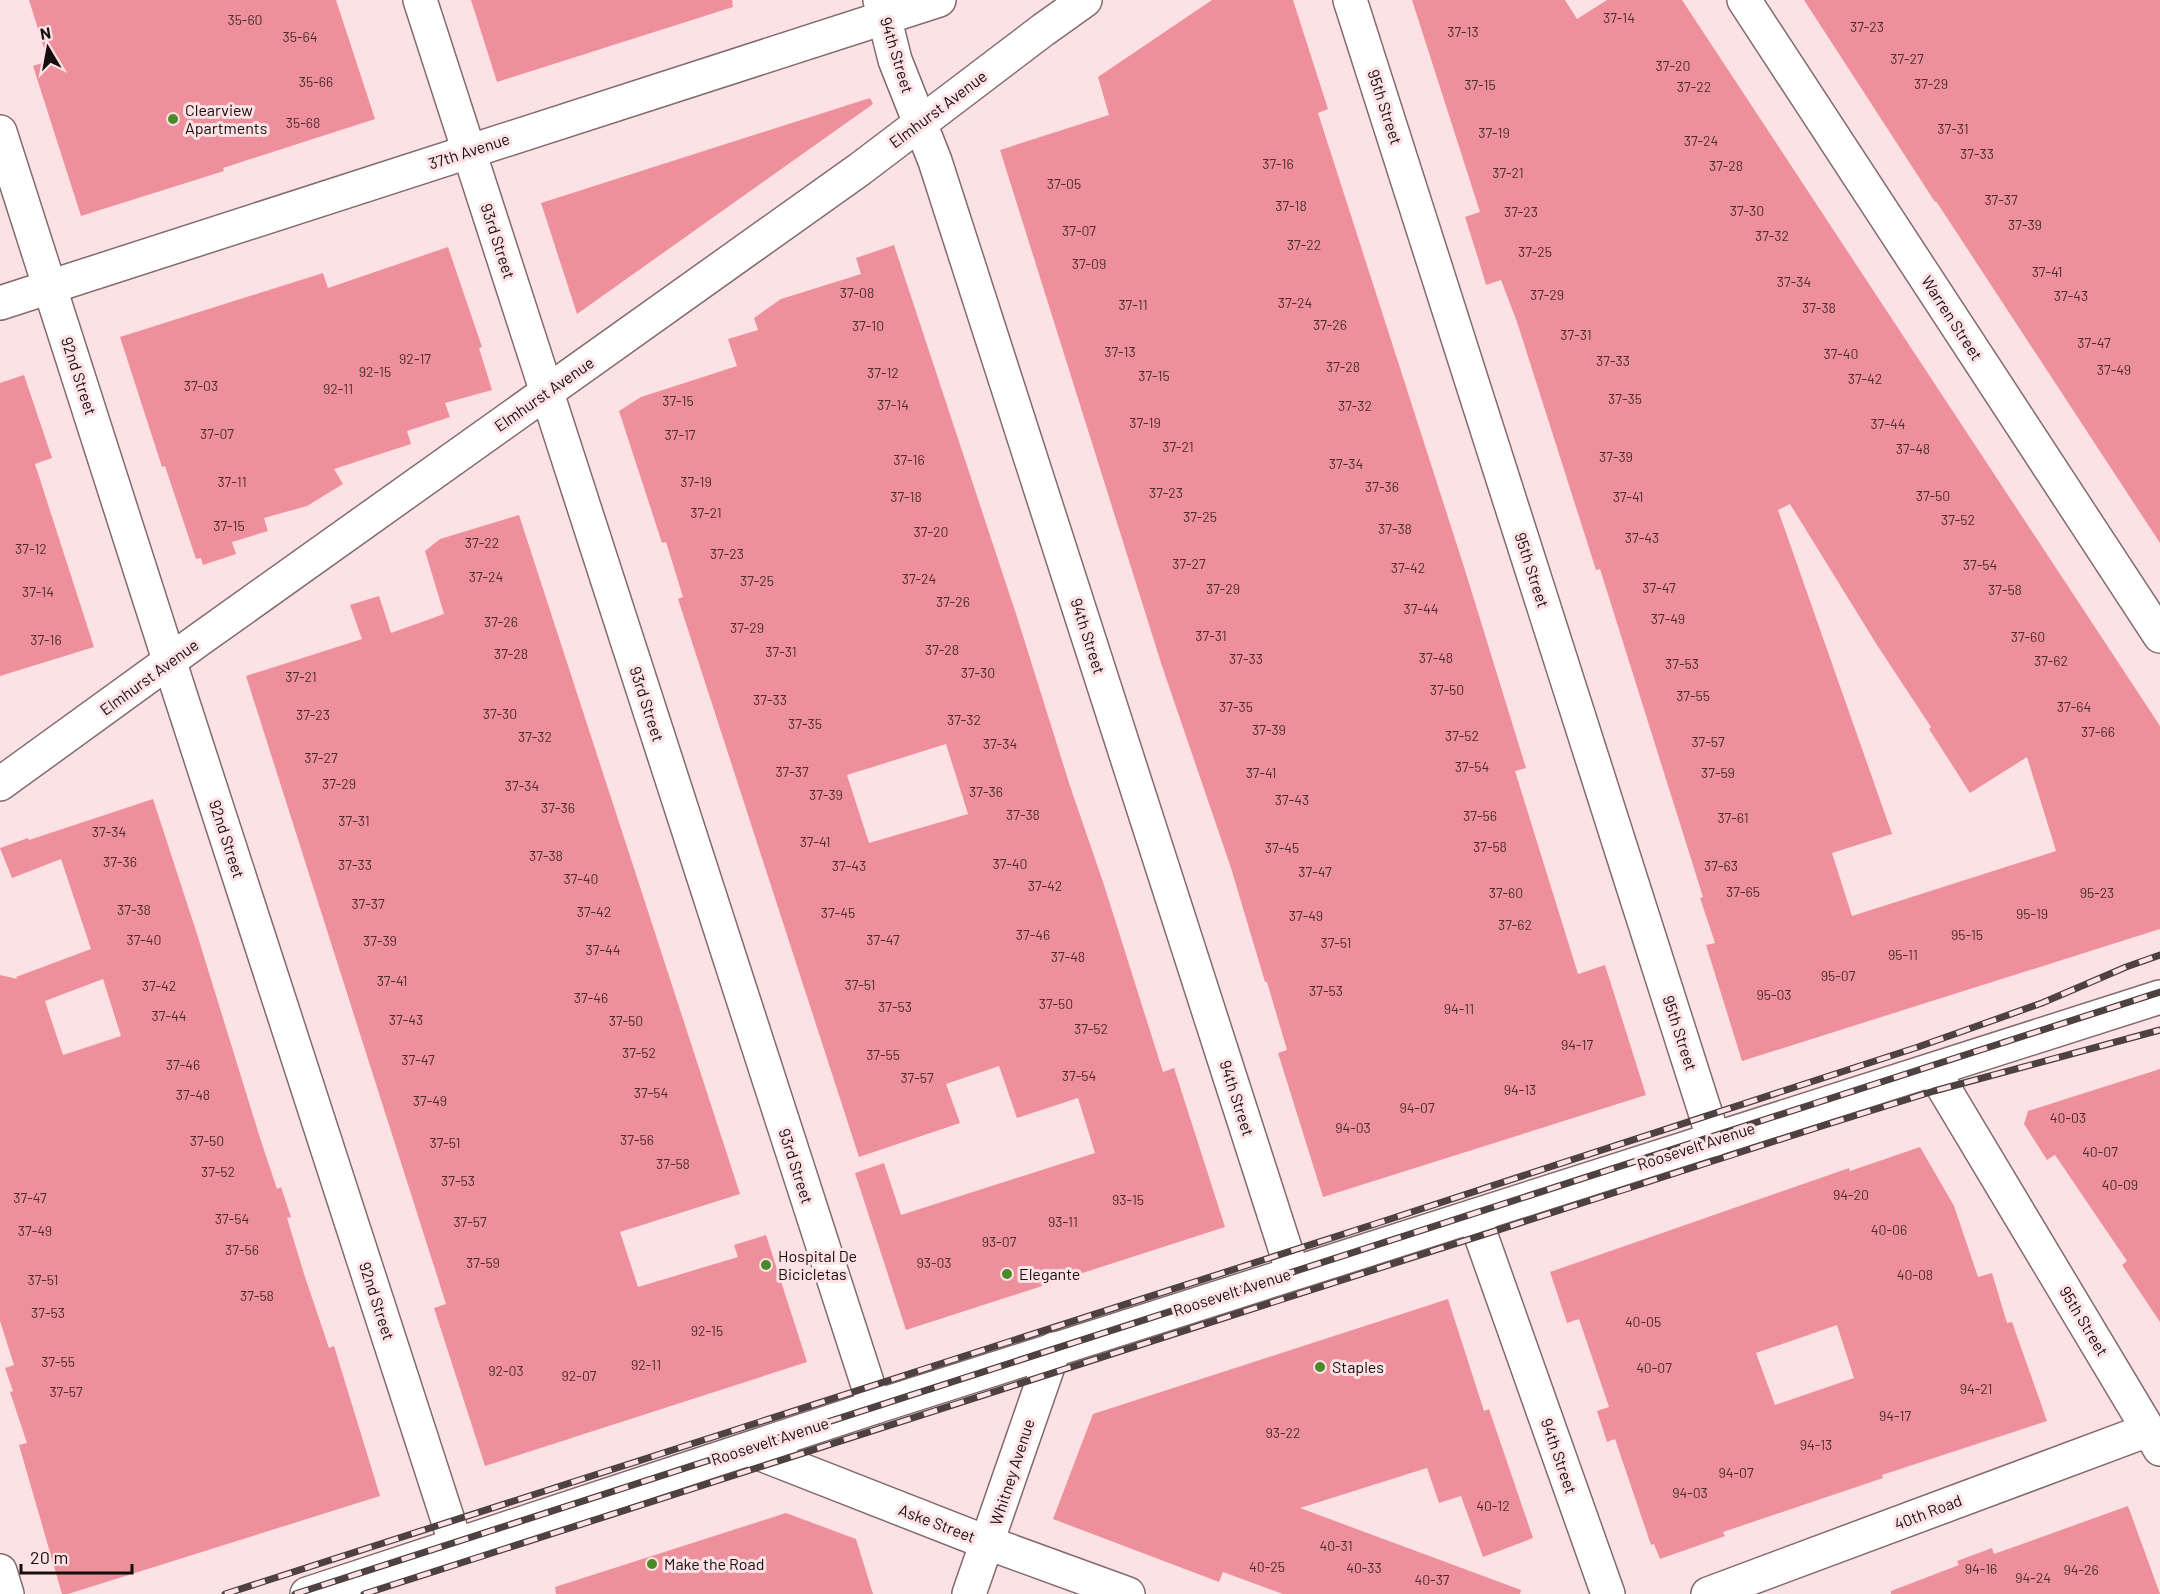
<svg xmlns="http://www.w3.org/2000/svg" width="2160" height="1594" viewBox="0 0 2160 1594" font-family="Barlow,sans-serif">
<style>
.building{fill:#ed909c;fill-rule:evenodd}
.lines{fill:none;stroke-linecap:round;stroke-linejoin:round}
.minor-casing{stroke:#826b6d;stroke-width:36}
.major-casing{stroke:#826b6d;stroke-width:36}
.minor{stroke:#fff;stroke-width:33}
.major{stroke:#fff;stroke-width:33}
.rail-casing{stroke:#4e4142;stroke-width:7}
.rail{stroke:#fde2e5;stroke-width:4.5;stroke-dasharray:14;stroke-linecap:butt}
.poi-dot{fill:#4b8a2a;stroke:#fde2e5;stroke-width:2}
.labels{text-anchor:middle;stroke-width:6;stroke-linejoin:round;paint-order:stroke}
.number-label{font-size:14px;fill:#4c2e32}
.street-label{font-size:16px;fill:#160d0e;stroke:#fde2e5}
.poi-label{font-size:16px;fill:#160d0e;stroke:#fde2e5;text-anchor:start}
</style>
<rect width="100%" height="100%" fill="#fde2e5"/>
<g class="building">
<path d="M29 0H336L375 119 223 168 224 171 81 216 33 66 48 61Z"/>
<path d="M471 0H732L733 7 497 82Z"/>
<path d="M1212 0H1293L1328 109 1318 113 1464 567 1526 768 1515 771 1578 974 1605 965 1646 1095 1323 1197 1278 1053 1287 1050 1267 982H1265L1231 868 1162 666 1000 150 1109 115 1098 77Z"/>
<path d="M1412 0H1565L1577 19 1607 0H1682L2160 726V929L1742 1061 1706 945 1715 943 1700 898 1703 897 1600 569 1596 570 1517 322 1501 280 1486 285 1478 258 1465 217 1480 212ZM1790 504 1877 645 1931 727 1929 729 1970 793 2027 757 2056 851 1852 916 1832 853 1892 834 1778 510Z"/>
<path d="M1804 0H2160V543L1936 201 1935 202Z"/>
<path d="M870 98 873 104 577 314 541 203Z"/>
<path d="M894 245 1018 620 1070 786 1104 885 1163 1072 1174 1068 1225 1227 906 1330 855 1173 884 1163 901 1215 1095 1153 1078 1098 1017 1118 999 1066 946 1084 960 1123 859 1157 678 599 683 597 666 542 662 543 619 411 641 397 737 366 728 339 758 330 754 318 781 299 861 274 856 258ZM946 744 968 814 869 843 847 775Z"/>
<path d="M448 247 482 347 479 348 492 390 445 403 450 417 407 431 411 444 334 469 343 484 307 506 264 518 268 531 232 542 236 554 203 565 201 558 196 559 165 466 162 467 120 337 323 273 328 288Z"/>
<path d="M24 375 52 458 35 464 94 647 0 676V383Z"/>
<path d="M519 515 740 1194 620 1232 638 1287 738 1257 734 1245 766 1235 807 1362 485 1466 434 1308 446 1304 246 676 362 639 350 605 379 596 391 633 444 614 425 551 440 539Z"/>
<path d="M153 799 197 934 260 1138 277 1189 281 1187 291 1217 287 1218 305 1277 329 1348 334 1346 380 1496 68 1594H62L19 1445 27 1443 10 1392 13 1391 5 1368 14 1365 0 1321V975L17 979 16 977 91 949 61 859 12 878 0 848 28 838 29 840ZM103 979 121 1036 63 1055 45 1001Z"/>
<path d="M2160 1069V1322L2122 1265 2127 1261 2055 1155 2047 1160 2024 1124 2028 1111Z"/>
<path d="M1920 1147 1954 1206 1978 1277 1992 1273 2007 1323 2012 1322 2047 1421 1882 1475 1883 1478 1723 1532 1725 1536 1660 1559 1654 1544 1651 1545 1615 1439 1607 1442 1597 1411 1609 1407 1579 1319 1567 1323 1550 1272 1849 1168 1850 1171ZM1837 1325 1854 1378 1775 1405 1756 1353Z"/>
<path d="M1448 1299 1484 1411 1489 1409 1533 1538 1483 1557 1461 1496 1439 1503 1427 1468 1300 1508 1521 1590 1520 1594H1283L1223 1572 1219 1582 1053 1519 1093 1414Z"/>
<path d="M2128 1506 2160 1594H1891V1591L1959 1565 1957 1561 1992 1548 1994 1554Z"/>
<path d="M786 1513 856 1539 873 1594H556L555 1587Z"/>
</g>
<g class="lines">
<defs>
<g id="minor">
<path d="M420 0 875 1407"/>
<path d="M880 0 895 60 935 161 1293 1273"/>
<path d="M1350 0 1714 1140"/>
<path d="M1744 0 2160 636"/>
<path d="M0 132 180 694 456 1545"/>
<path d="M0 303 939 0"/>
<path d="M0 784 200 639 860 169 1043 30 1085 0"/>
<path d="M1933 1070 2160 1449"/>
<path d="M1474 1216 1608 1594"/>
<path d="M748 1449 988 1543 1128 1594"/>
<path d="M0 1571 7 1594"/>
<path d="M969 1594 1054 1349"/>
<path d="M1708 1594 2148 1430"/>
</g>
<path id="major" d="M307 1594 875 1407 2160 997"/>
</defs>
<use href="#minor" class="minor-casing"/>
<use href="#major" class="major-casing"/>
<use href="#minor" class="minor"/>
<use href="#major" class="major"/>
<defs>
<g id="rail">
<path d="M225 1594 1378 1223 1918 1047 2042 1003 2126 967 2160 955"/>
<path d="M295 1594 2160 992"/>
<path d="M364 1594 1825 1125 1934 1091 2160 1030"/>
</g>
</defs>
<use href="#rail" class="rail-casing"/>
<use href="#rail" class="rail"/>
</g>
<g class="poi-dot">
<circle cx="173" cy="119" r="6"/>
<circle cx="766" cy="1265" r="6"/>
<circle cx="1007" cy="1274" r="6"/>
<circle cx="1320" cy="1367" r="6"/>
<circle cx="652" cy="1564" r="6"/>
</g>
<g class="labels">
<g class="number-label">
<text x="1619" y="23">37-14</text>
<text x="245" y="25">35-60</text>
<text x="1867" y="32">37-23</text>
<text x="1463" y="37">37-13</text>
<text x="300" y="42">35-64</text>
<text x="1907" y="64">37-27</text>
<text x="1673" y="71">37-20</text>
<text x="316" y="87">35-66</text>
<text x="1931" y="89">37-29</text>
<text x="1480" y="90">37-15</text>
<text x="1694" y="92">37-22</text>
<text x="303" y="128">35-68</text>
<text x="1953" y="134">37-31</text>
<text x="1494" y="138">37-19</text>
<text x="1701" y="146">37-24</text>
<text x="1977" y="159">37-33</text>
<text x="1278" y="169">37-16</text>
<text x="1726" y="171">37-28</text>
<text x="1508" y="178">37-21</text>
<text x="1064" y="189">37-05</text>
<text x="2001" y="205">37-37</text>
<text x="1291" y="211">37-18</text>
<text x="1747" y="216">37-30</text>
<text x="1521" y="217">37-23</text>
<text x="2025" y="230">37-39</text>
<text x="1079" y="236">37-07</text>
<text x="1772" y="241">37-32</text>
<text x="1304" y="250">37-22</text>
<text x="1535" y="257">37-25</text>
<text x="1089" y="269">37-09</text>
<text x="2047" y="277">37-41</text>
<text x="1794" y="287">37-34</text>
<text x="857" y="298">37-08</text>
<text x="1547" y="300">37-29</text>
<text x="2071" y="301">37-43</text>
<text x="1295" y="308">37-24</text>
<text x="1133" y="310">37-11</text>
<text x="1819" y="313">37-38</text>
<text x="1330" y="330">37-26</text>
<text x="868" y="331">37-10</text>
<text x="1576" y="340">37-31</text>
<text x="2094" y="348">37-47</text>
<text x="1120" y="357">37-13</text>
<text x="1841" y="359">37-40</text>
<text x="415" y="364">92-17</text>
<text x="1613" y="366">37-33</text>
<text x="1343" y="372">37-28</text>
<text x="2114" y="375">37-49</text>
<text x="375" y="377">92-15</text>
<text x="883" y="378">37-12</text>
<text x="1154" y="381">37-15</text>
<text x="1865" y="384">37-42</text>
<text x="201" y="391">37-03</text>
<text x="338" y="394">92-11</text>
<text x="1625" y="404">37-35</text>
<text x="678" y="406">37-15</text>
<text x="893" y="410">37-14</text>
<text x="1355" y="411">37-32</text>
<text x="1145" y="428">37-19</text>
<text x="1888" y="429">37-44</text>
<text x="217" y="439">37-07</text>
<text x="680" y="440">37-17</text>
<text x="1178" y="452">37-21</text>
<text x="1913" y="454">37-48</text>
<text x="1616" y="462">37-39</text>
<text x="909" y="465">37-16</text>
<text x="1346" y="469">37-34</text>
<text x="232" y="487">37-11</text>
<text x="696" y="487">37-19</text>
<text x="1382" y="492">37-36</text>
<text x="1166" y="498">37-23</text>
<text x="1933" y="501">37-50</text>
<text x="906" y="502">37-18</text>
<text x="1628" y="502">37-41</text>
<text x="706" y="518">37-21</text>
<text x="1200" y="522">37-25</text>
<text x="1958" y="525">37-52</text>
<text x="229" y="531">37-15</text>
<text x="1395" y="534">37-38</text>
<text x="931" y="537">37-20</text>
<text x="1642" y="543">37-43</text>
<text x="482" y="548">37-22</text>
<text x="31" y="554">37-12</text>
<text x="727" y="559">37-23</text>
<text x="1189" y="569">37-27</text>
<text x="1980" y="570">37-54</text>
<text x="1408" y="573">37-42</text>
<text x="486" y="582">37-24</text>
<text x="919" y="584">37-24</text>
<text x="757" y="586">37-25</text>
<text x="1659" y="593">37-47</text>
<text x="1223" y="594">37-29</text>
<text x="2005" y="595">37-58</text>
<text x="38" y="597">37-14</text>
<text x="953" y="607">37-26</text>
<text x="1421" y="614">37-44</text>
<text x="1668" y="624">37-49</text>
<text x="501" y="627">37-26</text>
<text x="747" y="633">37-29</text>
<text x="1211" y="641">37-31</text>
<text x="2028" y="642">37-60</text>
<text x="46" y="645">37-16</text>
<text x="942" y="655">37-28</text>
<text x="781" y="657">37-31</text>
<text x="511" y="659">37-28</text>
<text x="1436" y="663">37-48</text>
<text x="1246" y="664">37-33</text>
<text x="2051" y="666">37-62</text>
<text x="1682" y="669">37-53</text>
<text x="978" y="678">37-30</text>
<text x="301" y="682">37-21</text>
<text x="1447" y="695">37-50</text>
<text x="1693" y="701">37-55</text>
<text x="770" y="705">37-33</text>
<text x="1236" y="712">37-35</text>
<text x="2074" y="712">37-64</text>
<text x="500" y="719">37-30</text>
<text x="313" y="720">37-23</text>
<text x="964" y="725">37-32</text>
<text x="805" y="729">37-35</text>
<text x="1269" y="735">37-39</text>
<text x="2098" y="737">37-66</text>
<text x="1462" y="741">37-52</text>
<text x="535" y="742">37-32</text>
<text x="1708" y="747">37-57</text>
<text x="1000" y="749">37-34</text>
<text x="321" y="763">37-27</text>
<text x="1472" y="772">37-54</text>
<text x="792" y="777">37-37</text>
<text x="1261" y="778">37-41</text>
<text x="1718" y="778">37-59</text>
<text x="339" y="789">37-29</text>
<text x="522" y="791">37-34</text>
<text x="986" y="797">37-36</text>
<text x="826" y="800">37-39</text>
<text x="1292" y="805">37-43</text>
<text x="558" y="813">37-36</text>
<text x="1023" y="820">37-38</text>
<text x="1480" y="821">37-56</text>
<text x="1733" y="823">37-61</text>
<text x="354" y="826">37-31</text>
<text x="109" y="837">37-34</text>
<text x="815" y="847">37-41</text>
<text x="1490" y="852">37-58</text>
<text x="1282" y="853">37-45</text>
<text x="546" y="861">37-38</text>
<text x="120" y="867">37-36</text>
<text x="1010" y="869">37-40</text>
<text x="355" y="870">37-33</text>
<text x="849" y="871">37-43</text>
<text x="1721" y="871">37-63</text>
<text x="1315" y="877">37-47</text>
<text x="581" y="884">37-40</text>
<text x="1045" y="891">37-42</text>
<text x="1743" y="897">37-65</text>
<text x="1506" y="898">37-60</text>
<text x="2097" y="898">95-23</text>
<text x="368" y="909">37-37</text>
<text x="134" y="915">37-38</text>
<text x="594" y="917">37-42</text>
<text x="838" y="918">37-45</text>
<text x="2032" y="919">95-19</text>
<text x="1306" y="921">37-49</text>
<text x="1515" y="930">37-62</text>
<text x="1033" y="940">37-46</text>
<text x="1967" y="940">95-15</text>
<text x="144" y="945">37-40</text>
<text x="883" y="945">37-47</text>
<text x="380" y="946">37-39</text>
<text x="1336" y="948">37-51</text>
<text x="603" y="955">37-44</text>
<text x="1903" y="960">95-11</text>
<text x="1068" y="962">37-48</text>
<text x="1838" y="981">95-07</text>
<text x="392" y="986">37-41</text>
<text x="860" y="990">37-51</text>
<text x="159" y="991">37-42</text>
<text x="1326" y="996">37-53</text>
<text x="1774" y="1000">95-03</text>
<text x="591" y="1003">37-46</text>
<text x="1056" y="1009">37-50</text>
<text x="895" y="1012">37-53</text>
<text x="1459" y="1014">94-11</text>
<text x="169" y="1021">37-44</text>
<text x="406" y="1025">37-43</text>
<text x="626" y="1026">37-50</text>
<text x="1091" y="1034">37-52</text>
<text x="1577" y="1050">94-17</text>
<text x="639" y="1058">37-52</text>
<text x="883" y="1060">37-55</text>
<text x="418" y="1065">37-47</text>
<text x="183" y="1070">37-46</text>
<text x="1079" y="1081">37-54</text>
<text x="917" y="1083">37-57</text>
<text x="1520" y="1095">94-13</text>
<text x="651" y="1098">37-54</text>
<text x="193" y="1100">37-48</text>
<text x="430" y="1106">37-49</text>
<text x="1417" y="1113">94-07</text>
<text x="2068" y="1123">40-03</text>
<text x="1353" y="1133">94-03</text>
<text x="637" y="1145">37-56</text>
<text x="207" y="1146">37-50</text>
<text x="445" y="1148">37-51</text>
<text x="2100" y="1157">40-07</text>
<text x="673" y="1169">37-58</text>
<text x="218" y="1177">37-52</text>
<text x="458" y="1186">37-53</text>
<text x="2120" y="1190">40-09</text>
<text x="1851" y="1200">94-20</text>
<text x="30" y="1203">37-47</text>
<text x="1128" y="1205">93-15</text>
<text x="232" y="1224">37-54</text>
<text x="470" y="1227">37-57</text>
<text x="1063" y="1227">93-11</text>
<text x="1889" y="1235">40-06</text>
<text x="35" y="1236">37-49</text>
<text x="999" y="1247">93-07</text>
<text x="242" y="1255">37-56</text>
<text x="483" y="1268">37-59</text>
<text x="934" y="1268">93-03</text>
<text x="1915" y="1280">40-08</text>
<text x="43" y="1285">37-51</text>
<text x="257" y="1301">37-58</text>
<text x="48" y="1318">37-53</text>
<text x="1643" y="1327">40-05</text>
<text x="707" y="1336">92-15</text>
<text x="58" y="1367">37-55</text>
<text x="646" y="1370">92-11</text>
<text x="1654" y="1373">40-07</text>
<text x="506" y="1376">92-03</text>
<text x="579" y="1381">92-07</text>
<text x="1976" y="1394">94-21</text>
<text x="66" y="1397">37-57</text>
<text x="1895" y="1421">94-17</text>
<text x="1283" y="1438">93-22</text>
<text x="1816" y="1450">94-13</text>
<text x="1736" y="1478">94-07</text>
<text x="1690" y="1498">94-03</text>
<text x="1493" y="1511">40-12</text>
<text x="1336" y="1551">40-31</text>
<text x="1267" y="1572">40-25</text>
<text x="1364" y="1573">40-33</text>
<text x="1981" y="1574">94-16</text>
<text x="2081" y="1575">94-26</text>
<text x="2033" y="1583">94-24</text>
<text x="1432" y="1585">40-37</text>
</g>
<g class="street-label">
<text transform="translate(897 55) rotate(73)" y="6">94th Street</text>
<text transform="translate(1385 107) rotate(72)" y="6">95th Street</text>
<text transform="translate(938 109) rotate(-37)" y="6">Elmhurst Avenue</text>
<text transform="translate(469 151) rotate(-18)" y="6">37th Avenue</text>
<text transform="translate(498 241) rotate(72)" y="6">93rd Street</text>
<text transform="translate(1952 318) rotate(57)" y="6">Warren Street</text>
<text transform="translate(79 376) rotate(72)" y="6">92nd Street</text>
<text transform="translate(544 394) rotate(-35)" y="6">Elmhurst Avenue</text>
<text transform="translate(1532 570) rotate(72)" y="6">95th Street</text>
<text transform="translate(1088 636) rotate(72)" y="6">94th Street</text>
<text transform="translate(149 677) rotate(-36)" y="6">Elmhurst Avenue</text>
<text transform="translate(647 704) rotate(72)" y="6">93rd Street</text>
<text transform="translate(227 839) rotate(72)" y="6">92nd Street</text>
<text transform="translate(1680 1033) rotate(72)" y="6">95th Street</text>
<text transform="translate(1237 1098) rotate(72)" y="6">94th Street</text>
<text transform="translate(1696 1146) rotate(-18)" y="6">Roosevelt Avenue</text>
<text transform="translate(796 1166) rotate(72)" y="6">93rd Street</text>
<text transform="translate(1232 1292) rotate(-18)" y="6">Roosevelt Avenue</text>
<text transform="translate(377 1301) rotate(72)" y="6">92nd Street</text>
<text transform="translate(2084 1321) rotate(59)" y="6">95th Street</text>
<text transform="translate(770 1441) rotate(-18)" y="6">Roosevelt Avenue</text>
<text transform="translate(1559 1456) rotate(71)" y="6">94th Street</text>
<text transform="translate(1012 1472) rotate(-72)" y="6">Whitney Avenue</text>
<text transform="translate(1928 1512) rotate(-21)" y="6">40th Road</text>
<text transform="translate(937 1523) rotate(21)" y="6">Aske Street</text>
</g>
<g class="poi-label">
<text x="185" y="116">Clearview<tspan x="185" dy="18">Apartments</tspan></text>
<text x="778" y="1262">Hospital De<tspan x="778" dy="18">Bicicletas</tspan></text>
<text x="1019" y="1280">Elegante</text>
<text x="1332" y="1373">Staples</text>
<text x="664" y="1570">Make the Road</text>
</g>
</g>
<g transform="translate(48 48) rotate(350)" stroke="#fde2e5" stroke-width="4.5" paint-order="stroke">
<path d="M0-4.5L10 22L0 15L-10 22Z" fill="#160d0e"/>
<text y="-9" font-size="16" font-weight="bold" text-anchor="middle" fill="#160d0e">N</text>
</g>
<path d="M21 1564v9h111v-9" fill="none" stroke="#160d0e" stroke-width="3"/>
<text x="30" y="1564" font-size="18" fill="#160d0e" stroke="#fde2e5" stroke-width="4.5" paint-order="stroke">20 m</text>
</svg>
